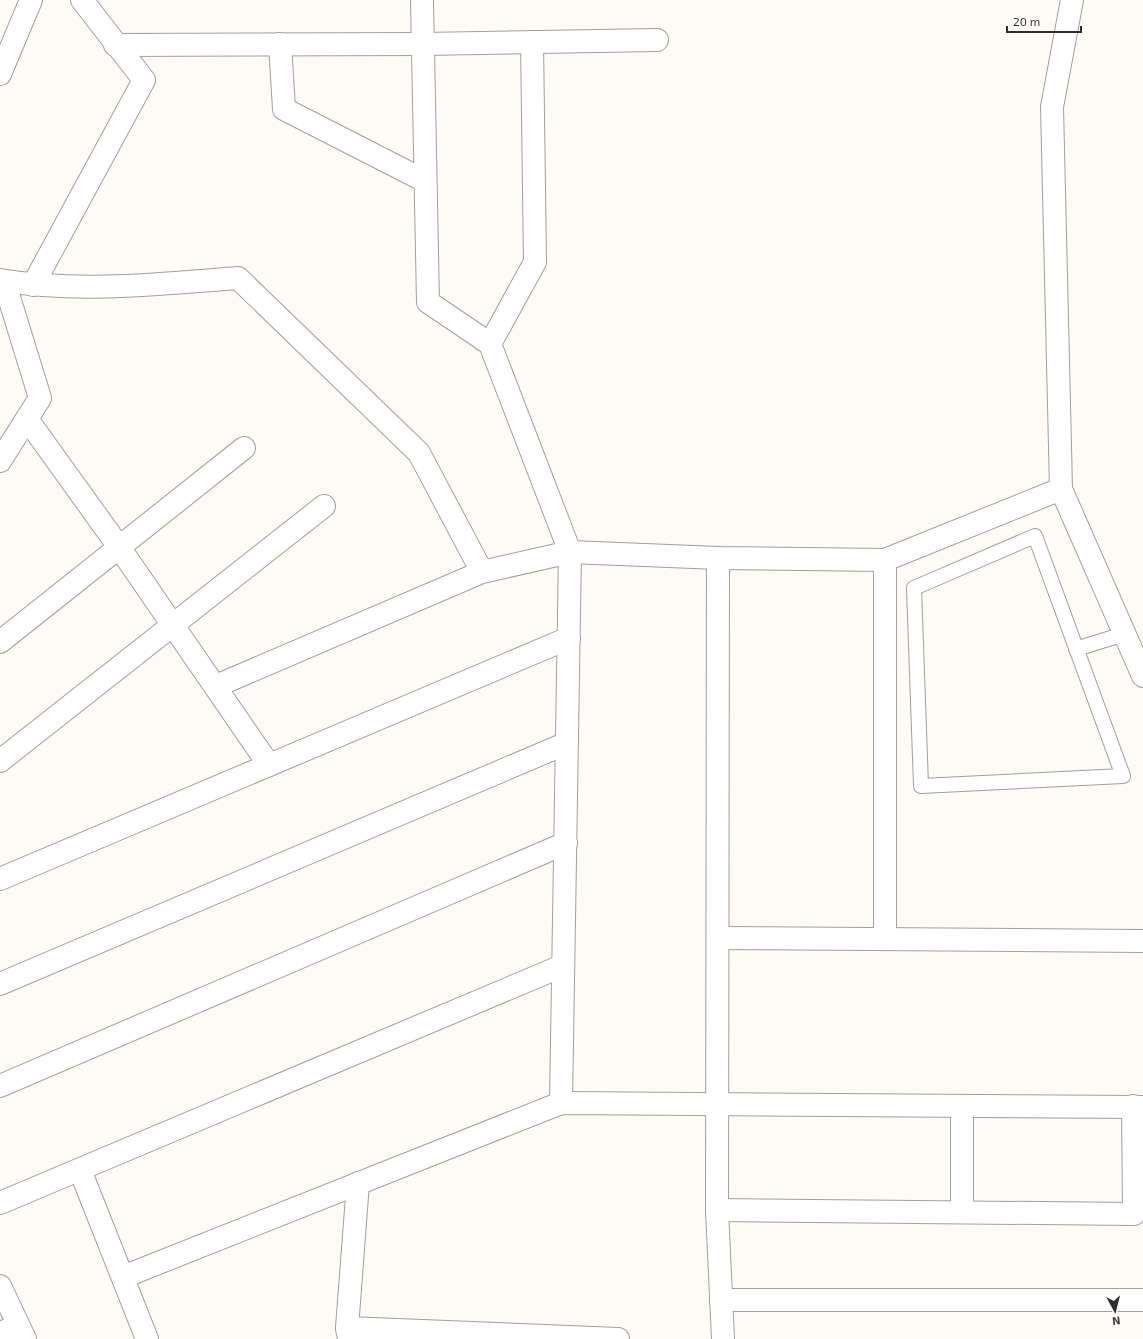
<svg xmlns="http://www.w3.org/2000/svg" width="1143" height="1339" viewBox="0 0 1143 1339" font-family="'Exo 2',sans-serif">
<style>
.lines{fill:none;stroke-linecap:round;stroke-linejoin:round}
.service-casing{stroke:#a39f9b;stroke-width:16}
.minor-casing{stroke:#a39f9b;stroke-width:24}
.service{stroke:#fff;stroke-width:14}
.minor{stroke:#fff;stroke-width:22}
</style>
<rect width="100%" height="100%" fill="#fefaf6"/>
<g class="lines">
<defs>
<g id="service">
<path d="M1035 536 1123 776 921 786 914 588Z"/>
<path d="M1076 649 1124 634"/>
</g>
<g id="minor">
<path d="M422 0 428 302 490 344 570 552 561 1103"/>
<path d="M1072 0 1052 107 1061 489 1143 676"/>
<path d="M280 44 284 109 425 181"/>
<path d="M115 45 422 44 657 40"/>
<path d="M0 74 31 0"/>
<path d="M0 280C79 293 160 284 238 278L419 453 482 572"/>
<path d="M33 285 144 80 82 0"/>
<path d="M490 344 535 262 532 42"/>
<path d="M27 419 119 547 269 765"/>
<path d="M0 461 40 398 4 281"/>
<path d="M718 558 717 1210 723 1339"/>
<path d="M0 642 244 448"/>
<path d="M216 686 482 572 570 552 718 558 885 560 1061 489"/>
<path d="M0 761 324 506"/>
<path d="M0 879 569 638"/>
<path d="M718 938 1143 941"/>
<path d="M885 939V560"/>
<path d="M0 984 567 743"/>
<path d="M0 1086 566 843"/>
<path d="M962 1106V1212"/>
<path d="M80 1170 147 1339"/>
<path d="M0 1203 562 966"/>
<path d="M717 1210 1134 1214 1133 1106"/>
<path d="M123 1277 561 1103 1143 1107"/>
<path d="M0 1286 25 1339"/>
<path d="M721 1300H1143"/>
<path d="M347 1328 618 1339"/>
<path d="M0 1333 18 1326"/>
<path d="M349 1339 347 1328 358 1183"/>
</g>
</defs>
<use href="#service" class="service-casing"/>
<use href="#minor" class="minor-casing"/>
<use href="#service" class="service"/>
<use href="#minor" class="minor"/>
</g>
<g transform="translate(1115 1311) rotate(173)" stroke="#ffffff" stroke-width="3" paint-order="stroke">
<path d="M0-3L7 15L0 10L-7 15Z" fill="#312f2e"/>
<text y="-6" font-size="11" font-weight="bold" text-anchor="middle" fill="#312f2e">N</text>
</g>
<path d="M1007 26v6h74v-6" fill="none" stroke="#312f2e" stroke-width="2"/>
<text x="1013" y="26" font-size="12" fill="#312f2e" stroke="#ffffff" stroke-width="3" paint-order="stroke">20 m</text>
</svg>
